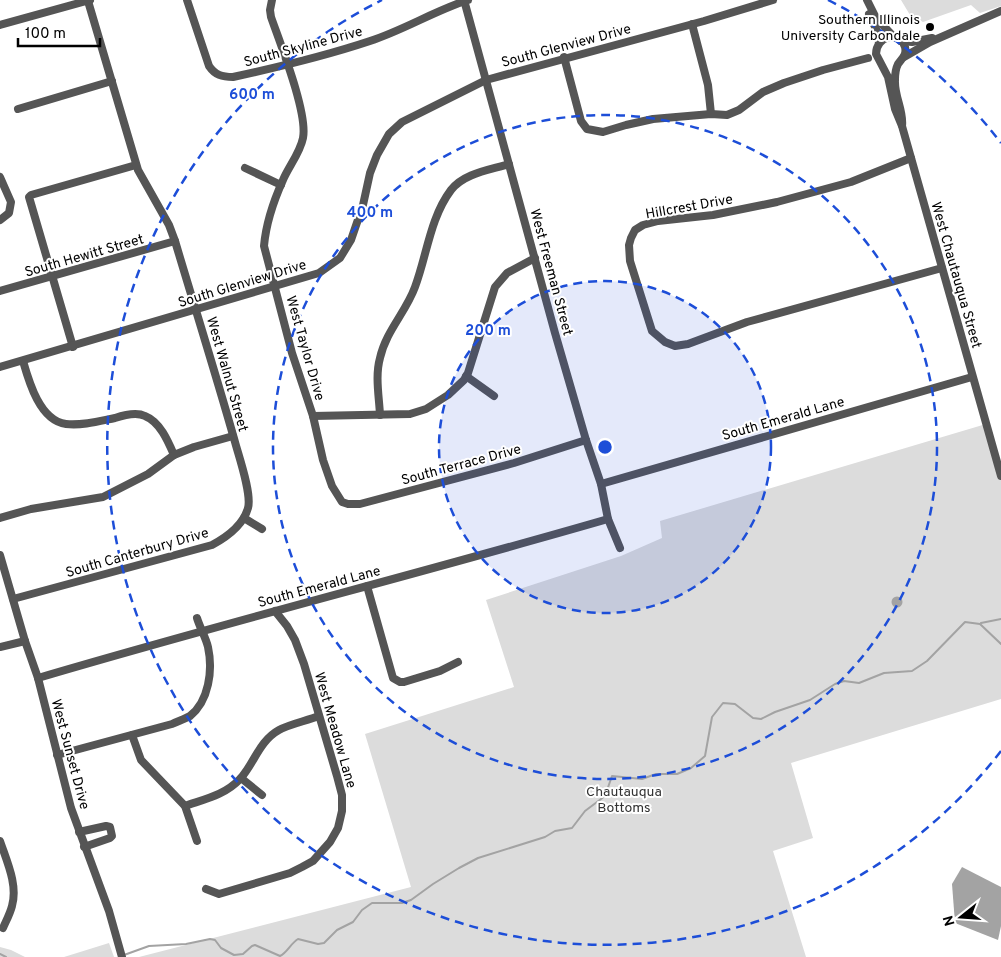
<svg xmlns="http://www.w3.org/2000/svg" width="1001" height="957" viewBox="0 0 1001 957" font-family="Overpass,sans-serif">
<style>
.green{fill:#dcdcdc}
.water{fill:#a3a3a3}
.lines{fill:none;stroke-linecap:round;stroke-linejoin:round}
.stream{stroke:#a3a3a3;stroke-width:2}
.minor{stroke:#555;stroke-width:8}
.ring{fill:none;stroke:#1d4ed8;stroke-width:2.5;stroke-dasharray:9 6}
.poi-dot{fill:#000;stroke:#fff;stroke-width:2}
.labels{text-anchor:middle;stroke-width:4;stroke-linejoin:round;paint-order:stroke}
.poi-label{font-size:14px;fill:#000;stroke:#fff;text-anchor:end}
.street-label{font-size:14px;fill:#000;stroke:#fff}
.park-label{font-size:14px;fill:#333;stroke:#fff}
.centre{fill:#1d4ed8;stroke:#fff;stroke-width:2.5}
.ring-label{font-size:15px;text-anchor:middle;font-weight:bold;fill:#1d4ed8;stroke:#fff;stroke-width:4;stroke-linejoin:round;paint-order:stroke}
</style>
<rect width="100%" height="100%" fill="#fff"/>
<g class="green">
<path d="M901 0H1001V6L980 13 971 5 923 22 910 15Z"/>
<path d="M986 424 1001 476V699L791 763 813 838 773 851 806 957H139L411 887 365 734 514 687 486 600 621 556 662 538 660 521Z"/>
<path d="M109 943 114 957H64Z"/>
<path d="M0 947 11 950 25 957H0Z"/>
</g>
<g class="water">
<circle cx="897" cy="602" r="5.5"/>
<path d="M962 867 1001 887V926L998 940 955 923 952 884Z"/>
</g>
<g class="lines">
<g class="stream">
<path d="M981 623 1001 619"/>
<path d="M0 954 6 957"/>
<path d="M124 955 149 946 186 944 210 939 215 940 221 948 234 955 243 954 252 946 255 945 280 956C287 953 291 943 298 939L318 944 324 943 337 930 353 922 362 910 372 903H402L411 900 433 884 459 868 478 858 545 837 555 831 572 828 585 811 605 796 612 776 642 779 656 774H677L691 768 705 756 712 717 723 703 735 704 753 718 761 719 775 712 810 700 835 684 844 681 859 683 884 673 912 671 927 661 965 622 980 624 1001 644"/>
</g>
<g class="minor">
<path d="M187 0 209 66C215 75 222 77 233 77 279 67 325 56 370 41 404 30 434 11 468 0"/>
<path d="M272 0 270 10 271 17C280 43 308 113 303 138 300 153 289 166 283 180 274 200 266 223 264 246L292 353 313 416 323 460 332 486 342 502 348 504H360L514 463 586 440"/>
<path d="M464 0 555 333 586 440 601 484 608 519 620 548"/>
<path d="M867 0 876 18 894 37"/>
<path d="M869 14 877 31 879 43"/>
<path d="M692 24 708 85 711 114"/>
<path d="M0 25 90 0"/>
<path d="M901 41 912 42 932 38"/>
<path d="M564 57 581 121 587 129 603 132 626 125 653 119 711 114 727 115 739 110 763 92 784 83 823 70 868 58"/>
<path d="M904 57 930 42 1001 11"/>
<path d="M18 109 112 81"/>
<path d="M902 126C904 111 894 96 895 80 895 75 896 68 898 64 902 58 907 55 905 47 899 30 876 36 876 54L888 77 895 109 902 126 1001 476"/>
<path d="M911 158 851 182 777 202 713 215 658 221 643 225 635 230 631 238 629 245 630 261 652 331 665 342 675 346 688 344 747 322 942 268"/>
<path d="M245 168 281 185"/>
<path d="M0 177 11 202 9 213 0 220"/>
<path d="M0 291 175 241"/>
<path d="M73 347 29 197 31 195 136 165"/>
<path d="M23 361C29 382 40 421 66 424 82 426 100 421 115 418 124 415 137 412 145 416 160 422 168 441 174 455"/>
<path d="M0 367 319 273 340 258 351 240 363 205 370 173 377 155 389 134 402 122 486 80 704 21 773 0"/>
<path d="M466 376 494 396"/>
<path d="M380 415C379 396 375 376 380 358 386 331 406 312 415 287 427 255 430 218 451 190 464 173 490 170 509 164"/>
<path d="M313 416 410 414 426 409 448 395 464 380 468 373 495 287 507 273 535 258"/>
<path d="M601 484 972 377"/>
<path d="M0 518 31 509 103 497 148 474 174 455 194 447 233 436"/>
<path d="M244 518 262 529"/>
<path d="M0 555 25 641 38 678 71 808 109 911 122 957"/>
<path d="M367 586 393 678 400 682H404L440 671 458 662"/>
<path d="M13 599 212 545C227 537 243 526 248 508 252 494 239 457 235 442 216 375 195 308 175 241L169 225 138 170 88 1"/>
<path d="M0 647 25 641"/>
<path d="M38 678C227 622 418 574 608 519"/>
<path d="M132 735 141 760 185 806 197 841"/>
<path d="M57 755 172 724C178 721 185 719 190 716 209 701 213 670 208 647 206 638 200 628 197 618"/>
<path d="M241 778 262 795"/>
<path d="M185 806C205 799 225 795 240 779 254 764 259 741 279 730 290 724 306 721 319 716"/>
<path d="M79 832 106 826 110 827 112 836 110 838 84 847"/>
<path d="M0 841C7 862 18 885 12 906 10 914 6 921 3 928"/>
<path d="M206 889 219 894 290 873 302 867 313 861 330 842 338 828 342 811V795L337 776 304 664 295 640 287 626 275 611"/>
</g>
</g>
<circle cx="605" cy="447" r="166" fill="#1d4ed8" fill-opacity=".12"/>
<g class="ring">
<circle cx="605" cy="447" r="166"/>
<circle cx="605" cy="447" r="332"/>
<path d="M1001 751A499 499 0 1 1 382 0M828 0A499 499 0 0 1 1001 143"/>
</g>
<circle class="poi-dot" cx="930" cy="27" r="5"/>
<g class="labels">
<g class="poi-label">
<text x="920" y="24">Southern Illinois<tspan x="920" dy="16">University Carbondale</tspan></text>
</g>
<g class="street-label">
<text transform="translate(566 45) rotate(-15)" y="5">South Glenview Drive</text>
<text transform="translate(303 46) rotate(-15)" y="5">South Skyline Drive</text>
<text transform="translate(689 206) rotate(-10)" y="5">Hillcrest Drive</text>
<text transform="translate(84 255) rotate(-16)" y="5">South Hewitt Street</text>
<text transform="translate(552 272) rotate(75)" y="5">West Freeman Street</text>
<text transform="translate(957 275) rotate(74)" y="5">West Chautauqua Street</text>
<text transform="translate(242 283) rotate(-17)" y="5">South Glenview Drive</text>
<text transform="translate(306 348) rotate(74)" y="5">West Taylor Drive</text>
<text transform="translate(228 374) rotate(74)" y="5">West Walnut Street</text>
<text transform="translate(783 418) rotate(-16)" y="5">South Emerald Lane</text>
<text transform="translate(461 464) rotate(-15)" y="5">South Terrace Drive</text>
<text transform="translate(137 552) rotate(-16)" y="5">South Canterbury Drive</text>
<text transform="translate(319 586) rotate(-15)" y="5">South Emerald Lane</text>
<text transform="translate(336 730) rotate(74)" y="5">West Meadow Lane</text>
<text transform="translate(71 754) rotate(75)" y="5">West Sunset Drive</text>
</g>
<g class="park-label">
<text x="624" y="796">Chautauqua<tspan x="624" dy="16">Bottoms</tspan></text>
</g>
</g>
<circle cx="605" cy="447" r="8" class="centre"/>
<g class="ring-label">
<text x="252" y="99">600 m</text>
<text x="370" y="217">400 m</text>
<text x="488" y="335">200 m</text>
</g>
<g transform="translate(961 917) rotate(253)" stroke="#ffffff" stroke-width="4" paint-order="stroke">
<path d="M0-4L9 19L0 12L-9 19Z" fill="#000000"/>
<text y="-8" font-size="14" font-weight="bold" text-anchor="middle" fill="#000000">N</text>
</g>
<path d="M18 38v8h82v-8" fill="none" stroke="#000000" stroke-width="2.5"/>
<text x="25" y="38" font-size="15" fill="#000000" stroke="#ffffff" stroke-width="4" paint-order="stroke">100 m</text>
</svg>
